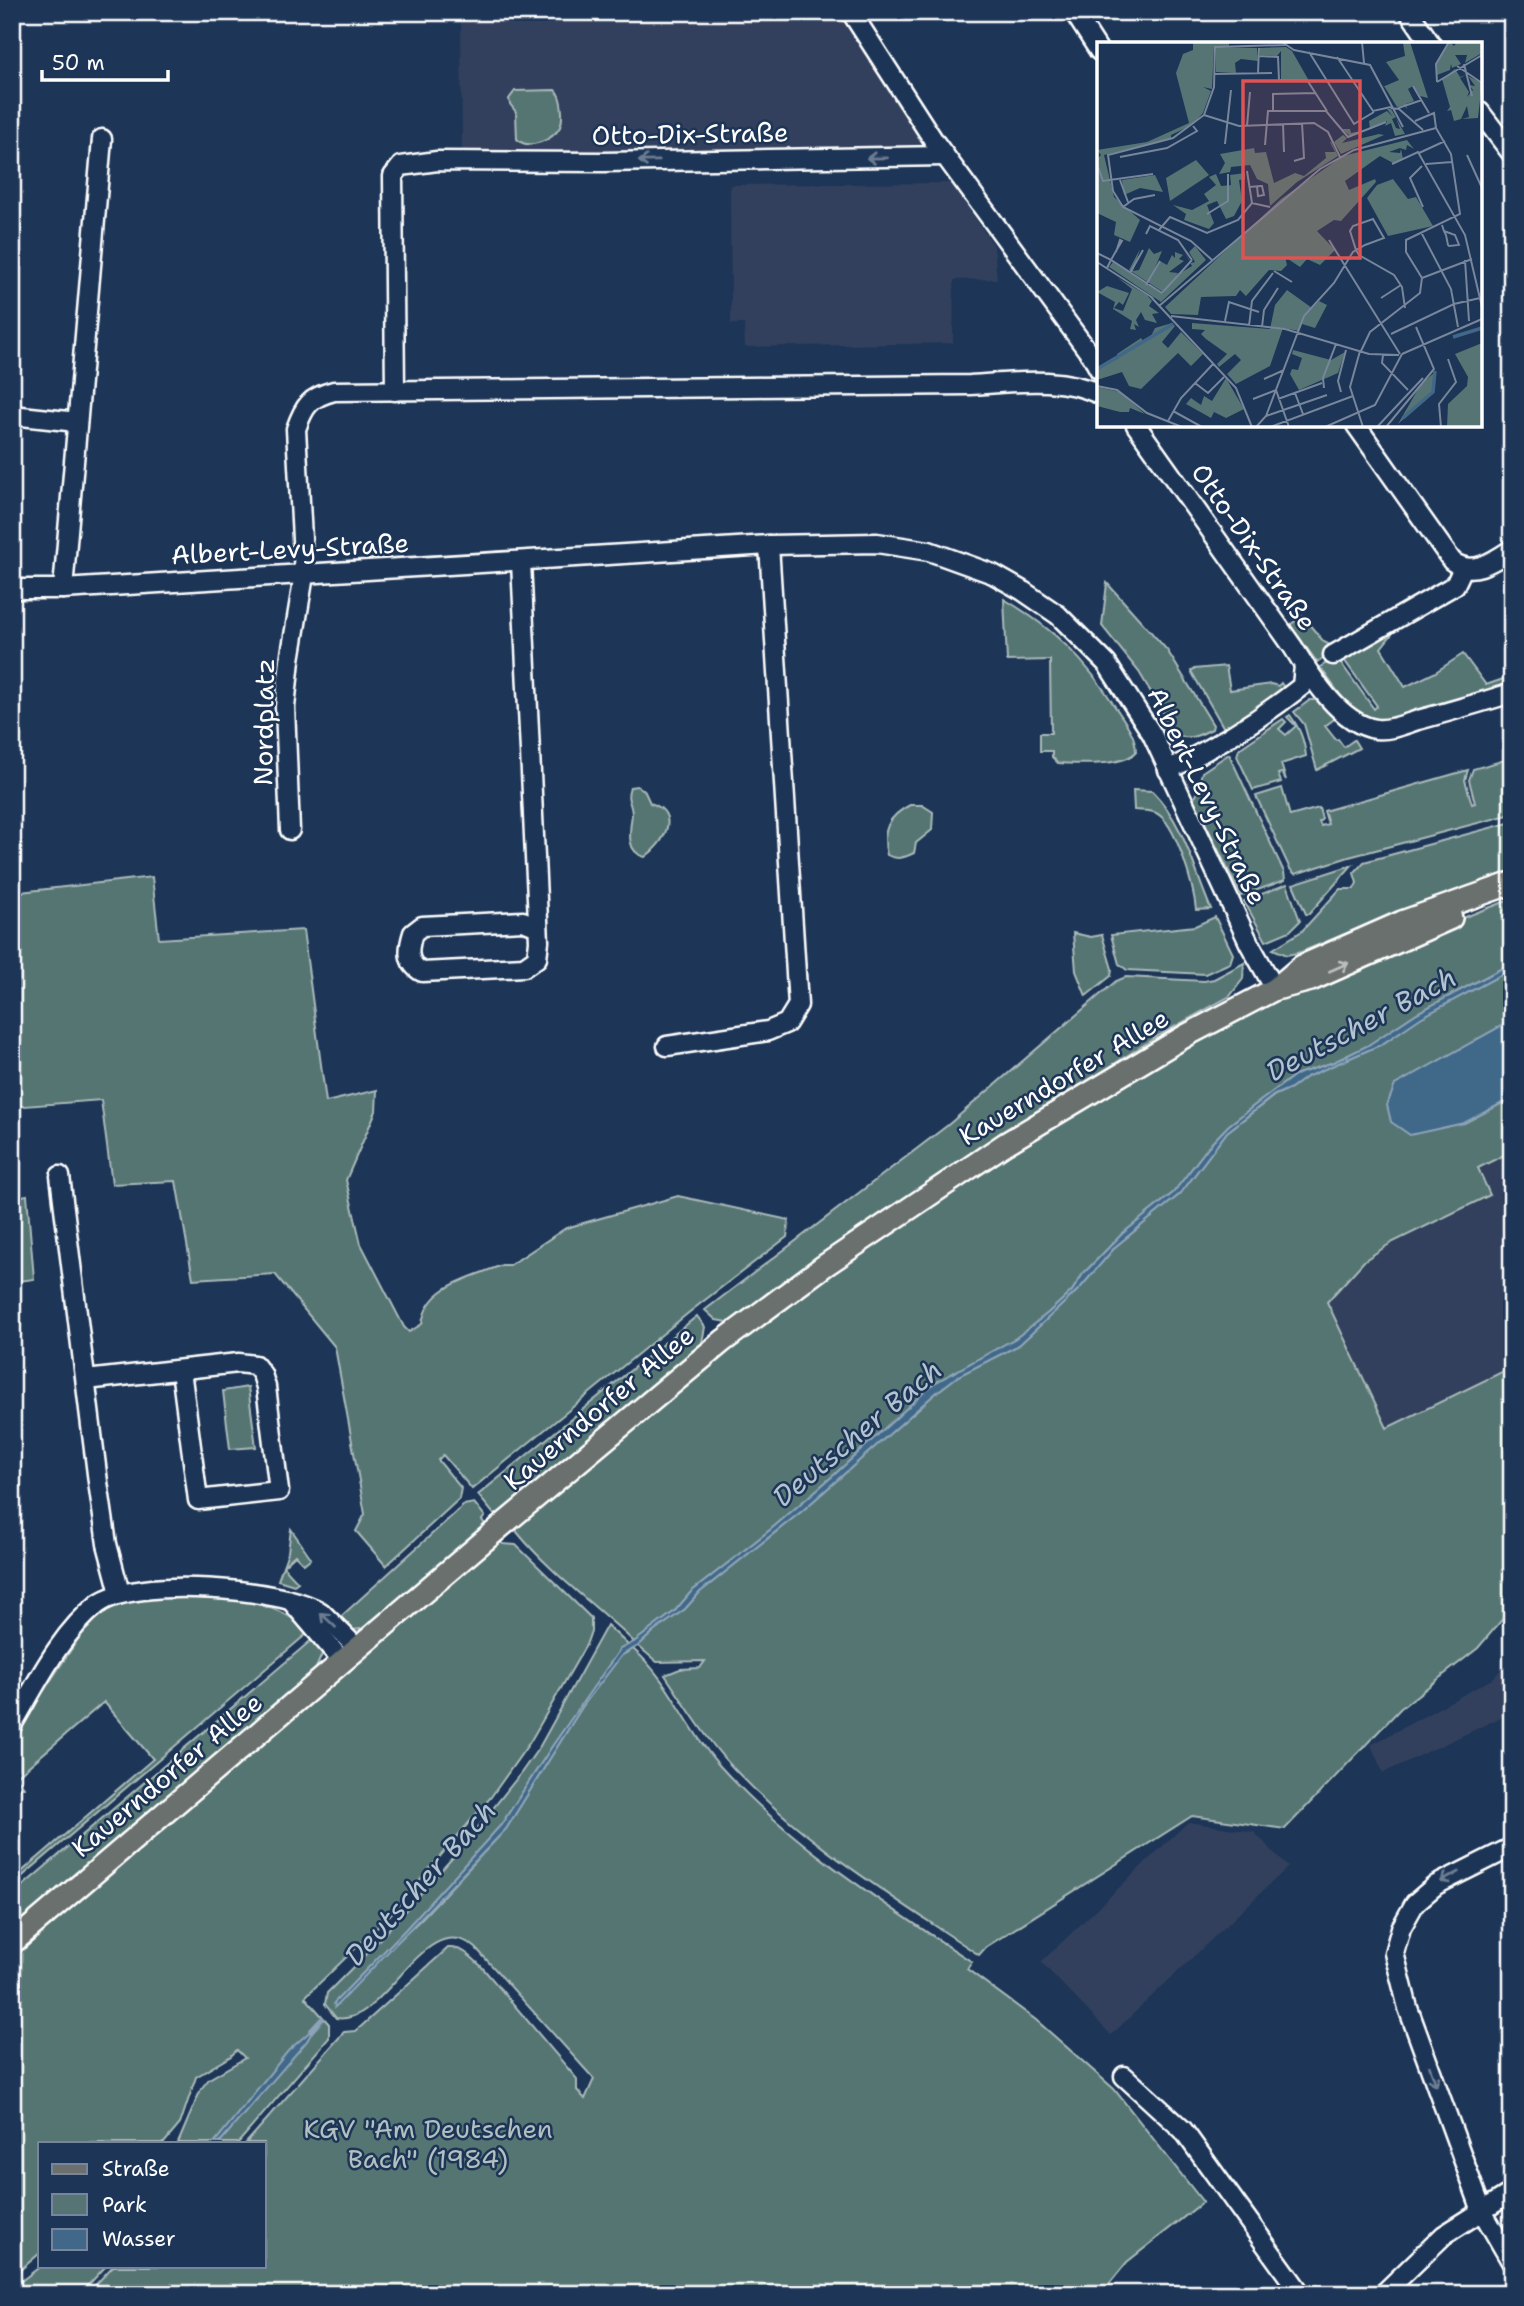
<svg xmlns="http://www.w3.org/2000/svg" width="1524" height="2306" viewBox="0 0 1524 2306" font-family="'Shantell Sans',sans-serif">
<style>
.built{fill:#31415d}
.green{fill:#557473;stroke:#aabab9;stroke-width:2}
.water{fill:#416889;stroke:#8da4b8;stroke-width:2}
.lines{fill:none;stroke-linecap:round;stroke-linejoin:round}
.stream{stroke:#8da4b8;stroke-width:5}
.minor-casing{stroke:#fff;stroke-width:23}
.major-casing{stroke:#fff;stroke-width:26}
.minor{stroke:#1d3557;stroke-width:18}
.major{stroke:#6b706d;stroke-width:21}
.oneway{stroke:#6c7c92}
.oneway2{stroke:#bcbfbd}
.labels{text-anchor:middle;stroke-width:5;stroke-linejoin:round;paint-order:stroke}
.street-label{font-size:26px;fill:#fff;stroke:#1d3557}
.park-label{font-size:26px;fill:#b2c0c0;stroke:#1d3557}
.water-label{font-size:28px;font-style:italic;fill:#b3c3d0;stroke:#1d3557}
.inset-river{fill:none;stroke:#416889;stroke-width:3.5}
.inset-road{fill:none;stroke:#77869a;stroke-width:2}
.view{fill:#de5353;fill-opacity:0.15;stroke:#de5353;stroke-width:3.5}
.inset-edge{fill:none;stroke:#fff;stroke-width:3.5}
</style>
<rect width="100%" height="100%" fill="#1d3557"/>
<filter id="ink" filterUnits="userSpaceOnUse"><feTurbulence type="fractalNoise" baseFrequency=".0143" numOctaves="2"/><feDisplacementMap in="SourceGraphic" scale="14" xChannelSelector="R" yChannelSelector="G"/><feConvolveMatrix kernelMatrix="1 2 1 2 8 2 1 2 1" color-interpolation-filters="sRGB"/></filter>
<g filter="url(#ink)">
<g class="built">
<path d="M461 12H847L929 147 924 153 462 159Z"/>
<path d="M951 183 994 246 997 279 954 280 953 343 745 347 744 324H731L730 185Z"/>
<path d="M1512 1128V1367L1387 1428 1356 1435 1322 1293Z"/>
<path d="M1512 1658V1712L1383 1773 1371 1745 1492 1679Z"/>
<path d="M1188 1822 1254 1832 1288 1867 1111 2035 1041 1962Z"/>
</g>
<g class="green">
<path d="M555 90C562 96 564 118 560 127 553 140 528 151 517 139L516 112 510 104 509 99 515 91Z"/>
<path d="M1107 583 1167 650 1213 725 1212 729C1186 742 1180 741 1161 718L1165 716 1139 672 1102 626Z"/>
<path d="M1004 599C1053 628 1086 660 1116 708 1125 722 1136 735 1136 752 1123 767 1078 764 1058 763L1052 757V751H1040V733H1051L1050 660 1007 661Z"/>
<path d="M1302 616 1324 642 1338 649 1317 662 1290 625Z"/>
<path d="M1394 627 1396 629 1381 648 1405 687 1434 673 1463 654 1486 685 1512 676V688L1381 723C1351 717 1337 690 1320 667L1335 658 1338 659 1374 709 1377 706 1342 657Z"/>
<path d="M1226 666 1230 690 1271 684 1278 686 1281 683 1285 689 1225 730 1191 671 1194 669Z"/>
<path d="M1310 700H1319L1337 717 1325 726 1336 740 1338 739 1344 747 1354 740 1359 748 1317 770 1304 724 1294 712Z"/>
<path d="M1290 715C1300 729 1304 739 1306 756L1281 764 1286 780 1282 773 1278 774 1281 782 1253 790 1237 756 1239 749 1283 719 1286 722 1279 729 1286 735 1296 726 1287 717Z"/>
<path d="M1229 754 1284 872 1285 880 1241 896 1193 798 1196 796 1202 772Z"/>
<path d="M1512 758V814L1349 857 1295 874 1290 869 1256 796 1282 788 1290 816 1319 808 1322 819 1319 822 1321 826 1328 824 1324 811 1468 770 1465 780 1472 804 1475 803 1469 780 1473 769Z"/>
<path d="M637 786 644 790 650 803C682 813 664 844 645 857 625 852 630 830 632 814 632 803 625 800 630 787Z"/>
<path d="M1133 790 1152 791C1185 824 1193 868 1211 909L1196 910C1194 888 1176 822 1156 813 1149 810 1141 811 1134 810Z"/>
<path d="M910 805H922L933 812 932 830 916 843 914 853C904 858 896 860 887 855 881 831 888 816 910 805Z"/>
<path d="M1512 822V875L1399 912 1301 952 1287 955 1273 949 1302 931 1340 889H1354L1357 883 1354 873 1364 862Z"/>
<path d="M1352 865 1309 914H1306L1293 884Z"/>
<path d="M152 877 159 939 303 930 326 1102 377 1090 376 1111 346 1180 361 1244 404 1327 409 1332 422 1324C427 1285 471 1278 502 1265H510L566 1228 678 1196 789 1220 787 1237 692 1310 472 1489 443 1455 438 1460 461 1488 459 1499 386 1566 356 1531 365 1514 335 1347 275 1274 193 1279 176 1181 112 1184 101 1100 12 1107V893Z"/>
<path d="M1287 884 1300 921 1290 931 1266 941 1244 901Z"/>
<path d="M1512 899V963L1417 1013 1367 1046 1334 1062 1295 1075 1255 1105 1228 1126 1209 1146 1173 1193 1122 1234 1083 1274 1072 1291 1048 1313 1016 1338 933 1384 834 1475 770 1530 691 1592 675 1611 634 1642C596 1605 551 1574 517 1532V1525C586 1468 652 1409 722 1354 957 1171 1232 1003 1512 899Z"/>
<path d="M1215 917 1233 954 1230 963 1205 974 1127 970 1119 964 1111 935 1195 926Z"/>
<path d="M1073 933 1091 937 1102 935 1112 969 1111 976 1086 996 1076 971Z"/>
<path d="M1244 963 1243 979 1230 996 1156 1037 893 1206 733 1323 716 1320 705 1310 948 1125 1116 981 1126 977 1204 981 1214 979Z"/>
<path d="M1512 969V1020L1396 1085 1464 1123 1512 1098V1162L1506 1154 1478 1168 1490 1195 1391 1243 1365 1260 1327 1302 1387 1428 1512 1367V1608L1478 1648 1401 1708 1285 1829 1192 1816 986 1947 979 1955C890 1895 797 1839 724 1758 702 1733 684 1703 665 1675L680 1669 700 1668 705 1661 657 1662 638 1646 653 1632 685 1609 700 1592 802 1511 937 1392 958 1376 1019 1345 1080 1288 1116 1246 1180 1194 1227 1132 1275 1095 1291 1088 1306 1077 1382 1044 1421 1017Z"/>
<path d="M27 1195 34 1279 12 1282V1198Z"/>
<path d="M697 1316 705 1327 701 1348 497 1518 478 1495Z"/>
<path d="M248 1387 256 1447 230 1449 223 1391Z"/>
<path d="M474 1503 485 1516 482 1520 487 1527 368 1628 353 1630 337 1620 464 1505Z"/>
<path d="M291 1529 311 1558 304 1564 295 1555 283 1566 298 1582 294 1585 278 1580 288 1552Z"/>
<path d="M499 1541 503 1544 516 1545 591 1618V1631L586 1645 530 1742 491 1797 389 1916 305 1997 329 2024V2038L238 2143H219L270 2083 267 2080 214 2143H178L201 2089 209 2079 245 2058 237 2050 231 2056 196 2077 180 2124 164 2143H40V2253L12 2277V1956Z"/>
<path d="M194 1595C236 1599 278 1602 310 1631L12 1885V1880L153 1759 104 1702 16 1777 24 1787H19L12 1782V1739L86 1627 108 1609 141 1598Z"/>
<path d="M607 1625 629 1646 620 1650 553 1745 501 1825 404 1931 334 2003 422 1918 506 1829 582 1707 613 1665 622 1655 633 1649C670 1680 687 1730 719 1765 791 1845 883 1903 972 1962L967 1969 1036 2020 1114 2089 1203 2202 1127 2262 1101 2294H589L579 2289 556 2291 553 2294H87L113 2266H264V2143H246L344 2032 356 2031 448 1948C463 1947 470 1956 481 1966L577 2079V2090L585 2099 594 2079 476 1948C423 1904 387 2027 336 2018L325 2004 327 1993 369 1951 463 1846 521 1773 540 1746Z"/>
<path d="M315 1637 323 1652 313 1675 12 1931V1895Z"/>
<path d="M41 2266H106L80 2294H12V2288Z"/>
</g>
<g class="water">
<path d="M1512 963V969L1422 1017 1382 1044 1306 1077 1291 1088 1274 1095 1227 1132 1180 1194 1116 1246 1080 1288 1019 1345 958 1376 937 1392 802 1511 700 1592 685 1609 653 1632 638 1646 622 1655 582 1707 506 1829 335 2007 334 2003 404 1931 501 1825 553 1745 620 1649 634 1642 675 1611 691 1592 770 1530 834 1475 933 1384 1016 1338 1048 1313 1072 1291 1083 1274 1122 1234 1173 1193 1209 1146 1228 1126 1255 1105 1295 1075 1334 1062 1367 1046 1417 1013Z"/>
<path d="M1512 1020V1098L1464 1123 1410 1135 1391 1122 1387 1105 1395 1085Z"/>
<path d="M315 2027 307 2041 219 2143H214L288 2051Z"/>
</g>
<g class="lines">
<path class="stream" d="M311 2031 322 2019"/>
<defs>
<g id="minor">
<path d="M851 12 934 141 1093 358 1099 369"/>
<path d="M1074 12 1099 51"/>
<path d="M1409 12 1431 44"/>
<path d="M1480 112 1512 154"/>
<path d="M395 391 393 176 401 166 437 161 604 162 945 156"/>
<path d="M12 415 77 422"/>
<path d="M1136 425 1293 647C1310 675 1340 724 1376 729 1390 731 1405 724 1418 720 1449 712 1481 702 1512 693"/>
<path d="M1356 425 1452 561C1472 577 1494 561 1512 549"/>
<path d="M521 562 539 941 537 958 524 967 422 972C406 963 408 949 413 933L422 926 523 921 538 927"/>
<path d="M12 589H63L769 545 877 543 929 551 993 574 1023 591 1058 615 1107 664 1152 734 1249 943 1275 989"/>
<path d="M63 589 102 139"/>
<path d="M1333 655 1455 585 1463 568"/>
<path d="M1168 770C1216 747 1260 719 1302 686L1304 666"/>
<path d="M290 830 285 707 290 660 304 575 296 429C304 406 310 397 334 391L970 385C1012 383 1060 375 1099 394"/>
<path d="M667 1046 768 1031 787 1023 798 1005 769 545"/>
<path d="M60 1176 98 1482 107 1544 120 1593"/>
<path d="M86 1380 238 1363 255 1365 262 1374 266 1387 279 1491 198 1500 181 1370"/>
<path d="M292 1602 343 1662"/>
<path d="M12 1725C37 1683 59 1635 98 1604 135 1576 283 1588 321 1612L358 1649"/>
<path d="M1512 1847 1436 1885 1415 1903 1401 1928 1394 1953 1408 2008 1482 2211 1512 2263"/>
<path d="M1124 2076 1183 2130 1301 2294"/>
<path d="M1383 2294 1444 2235 1512 2192"/>
</g>
<g id="major">
<path d="M1280 988 1311 980 1451 918"/>
<path d="M12 1943 499 1528 723 1341 824 1266 1005 1144 1187 1035 1275 989 1302 966 1402 922 1512 883"/>
</g>
</defs>
<use href="#minor" class="minor-casing"/>
<use href="#major" class="major-casing"/>
<use href="#minor" class="minor"/>
<use href="#major" class="major"/>
</g>
<defs><path id="oneway-shaft" d="M-6 0H5M1.5-3L5.5 0L1.5 3" fill="none" stroke-width="1.6" stroke-linecap="round" stroke-linejoin="round" transform="scale(1.75)"/></defs>
<g class="oneway">
<use href="#oneway-shaft" transform="translate(877 158) rotate(179)"/>
<use href="#oneway-shaft" transform="translate(649 161) rotate(179)"/>
<use href="#oneway-shaft" transform="translate(328 1620) rotate(-136)"/>
<use href="#oneway-shaft" transform="translate(1450 1877) rotate(152)"/>
<use href="#oneway-shaft" transform="translate(1433 2076) rotate(70)"/>
</g>
<use class="oneway2" href="#oneway-shaft" transform="translate(1339 967) rotate(-24)"/>
</g>
<g class="labels">
<g class="street-label">
<text transform="translate(690 134) rotate(-1)" y="9">Otto-Dix-Straße</text>
<text transform="translate(1254 547) rotate(55)" y="9">Otto-Dix-Straße</text>
<text transform="translate(290 549) rotate(-3)" y="9">Albert-Levy-Straße</text>
<text transform="translate(264 722) rotate(-89)" y="9">Nordplatz</text>
<text transform="translate(1207 796) rotate(64)" y="9">Albert-Levy-Straße</text>
<text transform="translate(1064 1077) rotate(-31)" y="9">Kauerndorfer Allee</text>
<text transform="translate(599 1408) rotate(-40)" y="9">Kauerndorfer Allee</text>
<text transform="translate(167 1775) rotate(-40)" y="9">Kauerndorfer Allee</text>
</g>
<g class="park-label">
<text x="428" y="2138">KGV "Am Deutschen<tspan x="428" dy="30">Bach" (1984)</tspan></text>
</g>
<g class="water-label">
<text transform="translate(1361 1024) rotate(-28)" y="10">Deutscher Bach</text>
<text transform="translate(857 1433) rotate(-40)" y="10">Deutscher Bach</text>
<text transform="translate(420 1883) rotate(-48)" y="10">Deutscher Bach</text>
</g>
</g>
<g transform="translate(1097 42)">
<rect width="385" height="385" fill="#1d3557"/>
<path d="M96 0H132V4H117L115 47 106 45 114 49 106 71 95 83 74 93V97L7 113 17 155 43 178 33 200 17 193 19 180 0 171V117L4 113 0 108 50 100 92 81 79 31 86 12 96 8ZM313 0 331 56 323 54 316 44 311 47 317 59 309 62 310 67 307 63 300 65 287 44 283 46 302 38 289 20 308 14 306 1ZM353 0 357 4 360 0H385V11L368 21 370 13H358L364 22 355 26 354 22 353 28 340 33V20ZM119 5 160 6 161 19 144 17 138 21 139 31 119 30ZM189 5 195 9 211 37 184 38V9L180 14 163 13V6ZM358 27 363 35 369 33 363 36 372 50 370 55 376 48 372 43 378 44 371 34 385 41 381 76 365 77 372 75 370 64 364 77 357 79 354 68 350 69 353 65 345 37ZM290 67H294L299 75 295 77 299 86 303 87 299 76 308 92 298 94 294 81 288 84 290 79 274 87 253 94 245 87H253L254 91 273 87 272 79 290 69 296 75ZM282 92 287 93 244 112 237 100 246 93 250 96 245 101ZM310 98 317 107 310 103 309 108 303 106 292 110 303 111 304 107 306 117 296 121 283 114 248 139 252 148 278 137 279 140 244 179 237 178 220 189 238 208 223 223 210 217 203 225 188 215 190 223 184 229 172 228 149 254 143 248 139 254 104 255 101 273 74 272 68 265 184 157 246 114ZM233 100H234L241 114 200 140 173 164 171 142 160 137 153 123 134 125 133 130 122 132 128 121 123 112 157 106 158 111 169 110 177 141 198 131 207 134 229 116 228 110H238ZM99 118 112 133 73 159 69 136ZM148 131V137L142 138 145 159 137 174 129 177 120 159 110 163 117 181 112 187 87 178 89 172 76 163 95 168 112 159 107 152 119 143 112 135 119 132 124 144 134 143 133 133ZM58 133 66 150 43 146 27 153 25 138ZM296 137 311 157 319 155 336 184 291 194 270 156 280 143ZM98 204 109 218 64 260 12 225 16 220 66 252 75 236 95 224 87 209 94 221 98 220 92 210ZM52 206 57 212 65 209 53 238 63 219 70 223 75 213 78 216V210L86 213 82 217 87 219 72 230 81 231 66 250 32 228 43 207 36 229 42 228ZM21 236 50 253 55 259 52 264 62 271 55 272 60 281 48 278 44 270 39 278 42 285 37 282 39 288 33 287 35 279 16 267 18 260 0 250 10 244 32 251 26 263 22 260 17 266 26 269 35 247ZM190 248 215 266 222 259 230 263 218 286 205 282 202 289 186 286 173 324 139 342 130 332 144 318 138 312 122 325 120 322 130 312 109 297 104 292 108 288 95 287V281L173 287 178 263ZM75 281 78 284 65 300 71 306 84 290 106 312 94 324 81 311 44 347 32 344 25 330 0 338V327L22 316 20 312 44 296 47 300 53 296 58 286ZM385 301V385H350L351 362 370 344 371 335 358 312ZM196 308 234 318 248 310 241 331 202 348 193 332 195 327 201 328 205 316 195 312ZM338 330 336 351 301 382 324 342ZM129 336 147 367 129 376 117 370 114 376 89 362 94 356 104 363 107 354 115 359ZM0 345 23 350 48 372 33 366 32 370H23L0 364Z" fill="#557473"/>
<path class="inset-river" d="M356 295 385 286M0 327 76 282M306 376 336 350 338 329"/>
<path class="inset-road" d="M185 0 197 8 273 23 306 85M265 0 267 21M212 10 257 82 277 70M162 14 181 15 182 38H210L230 69M240 15 276 69 294 65M367 22 375 54M360 24 385 41M161 31 162 6M118 32 175 31M340 40 385 13M340 40 339 22 352 0M316 44 332 71M294 66 302 67 326 88M301 66 325 58M176 69V52L218 51M107 73 142 84 217 81 231 90 243 115M186 82 187 110M150 84 153 50M128 102 134 48M168 103 171 69H229L251 95 289 80M322 111 348 99M370 113 385 146M23 115 70 106 100 89 96 84M197 119 207 116 205 81M0 122 6 139 56 132M295 122 321 110 368 193 385 265M329 122 355 120M325 124 313 136 326 165M150 129 155 161M23 138 31 160M152 145 164 144H165L167 153 161 154 160 144M26 165 37 157 58 153M110 172 131 159V132M345 183 347 189 349 193 351 203 352 204 362 203 358 193 347 189M62 188 73 175 110 191 141 178 155 161 173 165M324 190 354 247 361 285M49 192 53 184 81 198 95 218M232 198 303 312M0 211 14 218 19 209 25 199 23 198 19 210M115 218 94 199 26 165 16 149 11 113 76 96 107 73 117 45 118 5 188 3M368 218 372 279M0 220 56 256M10 226 14 218 65 251 95 218M177 229 195 240M33 231 46 208M325 236 375 217M49 243 63 219M54 255 139 346 155 385M284 256 304 243M62 264 223 127 257 108 339 86M74 274 188 287 272 312 302 313M128 279 132 260 162 270M152 284 155 259 176 231M165 285 167 268 181 246M294 292 357 262 383 256M263 309 253 345 266 385M264 309 273 290 323 251 325 236 309 210V198L363 172 354 112 339 86 337 71 318 79M305 312 385 277M286 313 285 321 311 348M167 337 187 328M98 341 111 351 127 335M0 344 20 348 50 371 85 385M227 346 226 336 239 302M244 350 241 339 249 308M198 351 206 372M156 357 179 348 192 385M181 357 225 341M76 369 105 385M169 374 230 353M71 379 84 356 117 321M159 385 169 374 207 274 237 241 254 213 256 210 259 208 261 207 268 203 287 196 276 177 256 184 253 189 259 208 262 213 297 233 305 245 308 266M173 385 256 354M228 385 278 363 305 312M280 385 326 336M289 385 337 327 319 285M344 385 342 362 359 340 351 317"/>
<path class="view" d="M146 39H263V216H146Z"/>
<rect width="385" height="385" class="inset-edge"/>
</g>
<rect width="1524" height="2306" fill="none" stroke="#1d3557" stroke-width="42"/>
<rect x="21" y="21" width="1482" height="2264" fill="none" stroke="#fff" stroke-width="2.5" filter="url(#ink)"/>
<rect x="38" y="2142" width="228" height="126" fill="#1d3557" stroke="#77869a" stroke-width="2"/>
<rect x="52" y="2164" width="35" height="10" fill="#6b706d" stroke="#77869a" stroke-width="2"/>
<text x="102" y="2176" font-size="21" fill="#ffffff">Straße</text>
<rect x="52" y="2194" width="35" height="21" fill="#557473" stroke="#77869a" stroke-width="2"/>
<text x="102" y="2212" font-size="21" fill="#ffffff">Park</text>
<rect x="52" y="2229" width="35" height="21" fill="#416889" stroke="#77869a" stroke-width="2"/>
<text x="102" y="2246" font-size="21" fill="#ffffff">Wasser</text>
<path d="M42 70v10h126v-10" fill="none" stroke="#ffffff" stroke-width="3.5"/>
<text x="52" y="70" font-size="21" fill="#ffffff" stroke="#1d3557" stroke-width="5" paint-order="stroke">50 m</text>
</svg>
